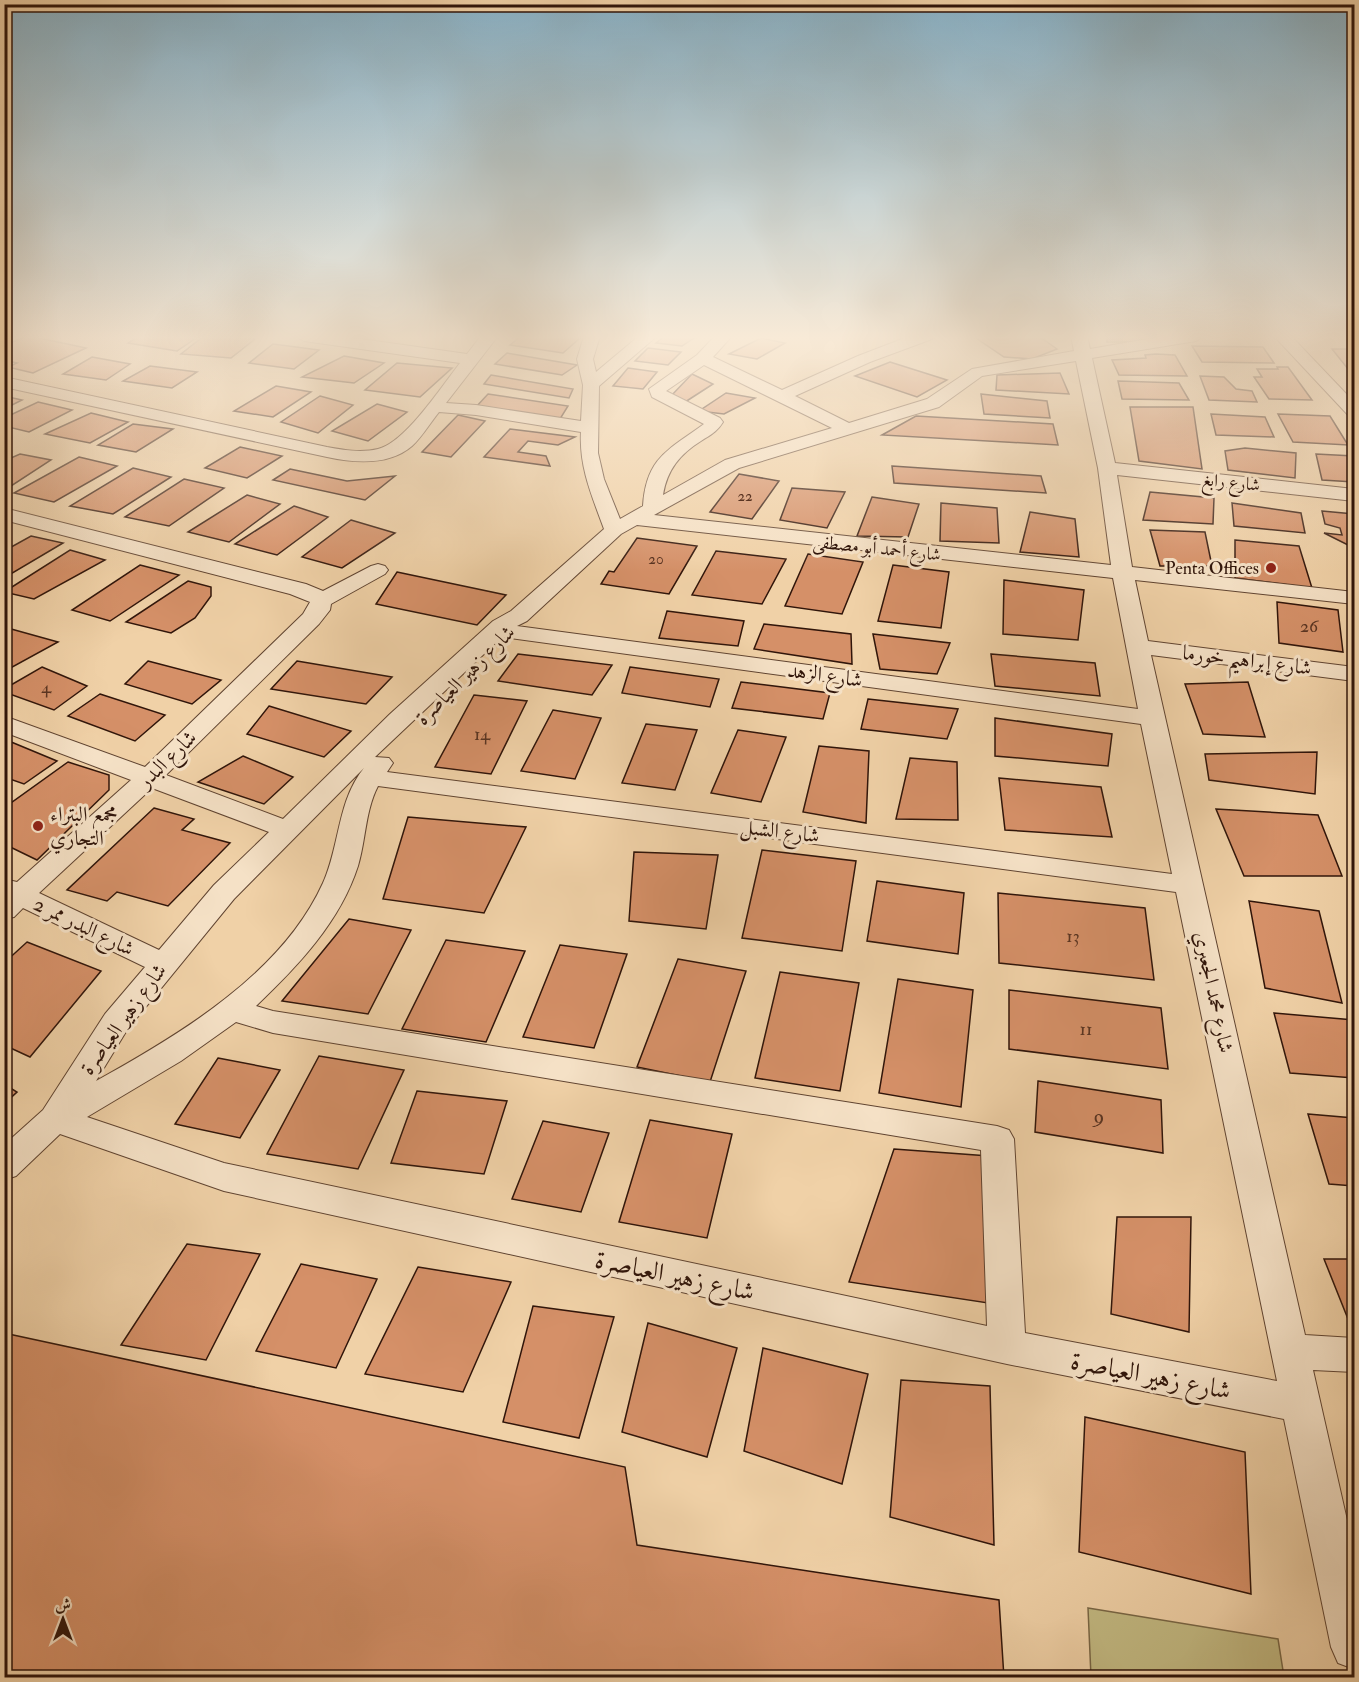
<svg xmlns="http://www.w3.org/2000/svg" width="1359" height="1682" viewBox="0 0 1359 1682" font-family="'IM FELL Double Pica',Amiri,serif">
<style>
.green{fill:#c2b982;stroke:#796746;stroke-width:1.5}
.building{fill:#d59068;stroke:#30150a;stroke-width:1.5}
.lines{fill:none;stroke-linecap:round;stroke-linejoin:round}
.street-casing{stroke:#604431;stroke-width:2}
.street{fill:#f5e1c6;fill-rule:evenodd}
.poi-dot{fill:#8f2418;stroke:#f5e1c6;stroke-width:2}
.labels{text-anchor:middle;stroke-width:6;stroke-linejoin:round;paint-order:stroke}
.far-number-label{font-size:15px;fill:#593422}
.far-street-label{font-size:18px;fill:#30150a;stroke:#f5e1c6}
.far-poi-label{font-size:18px;fill:#30150a;stroke:#f5e1c6;text-anchor:end}
.number-label{font-size:18px;fill:#593422}
.street-label{font-size:21px;fill:#30150a;stroke:#f5e1c6}
.poi-label{font-size:21px;fill:#30150a;stroke:#f5e1c6;text-anchor:start}
.near-number-label{font-size:21px;fill:#593422}
.near-street-label{font-size:26px;fill:#30150a;stroke:#f5e1c6}
</style>
<rect width="100%" height="100%" fill="#f0d1a7"/>
<filter id="stains"><feTurbulence type="fractalNoise" baseFrequency=".00333" numOctaves="4"/><feColorMatrix values="0 0 0 0 .2 0 0 0 0 .09 0 0 0 0 .02 0 0 0 .5 -.17"/></filter>
<radialGradient id="worn" r=".72"><stop offset=".6" stop-color="#630" stop-opacity="0"/><stop offset="1" stop-color="#630" stop-opacity=".3"/></radialGradient>
<path class="green" d="M1088 1608 1278 1639 1284 1677H1091Z"/>
<g class="building">
<path d="M26 336H30L86 348 33 373 8 367 17 363 4 360V346Z"/>
<path d="M139 336H199L177 351 128 343Z"/>
<path d="M204 336H222L255 339 231 358 181 354Z"/>
<path d="M521 336H566L580 338 563 353 510 345Z"/>
<path d="M665 336H697L682 346 656 343Z"/>
<path d="M973 336 1040 337 1057 349 1032 359 1004 357Z"/>
<path d="M1107 336H1140L1139 342H1107Z"/>
<path d="M761 338 785 343 757 359 729 354Z"/>
<path d="M273 344 319 350 294 369 249 363Z"/>
<path d="M1192 346 1263 347 1274 363 1202 362Z"/>
<path d="M648 348 681 352 668 365 635 361Z"/>
<path d="M1332 349H1354V368L1348 369Z"/>
<path d="M507 353 577 365 562 375 495 364Z"/>
<path d="M1156 354 1175 355 1187 376 1119 375 1112 360 1146 358 1145 355Z"/>
<path d="M344 356 384 363 354 383 302 377Z"/>
<path d="M92 357 130 364 106 380 63 374Z"/>
<path d="M890 362 947 380 917 397 855 376Z"/>
<path d="M397 363 452 368 420 397 365 390Z"/>
<path d="M150 366 197 372 172 388 123 381Z"/>
<path d="M1277 367H1288L1312 400 1269 399 1254 377H1262L1257 369H1278Z"/>
<path d="M628 368 657 372 643 389 613 386Z"/>
<path d="M1060 373 1069 394 996 390 997 375Z"/>
<path d="M692 374 713 384 682 404 670 397Z"/>
<path d="M491 375 573 389 569 398 484 384Z"/>
<path d="M1200 376 1224 377 1236 389 1252 391 1257 402 1209 400Z"/>
<path d="M1118 381 1179 383 1189 400 1122 399Z"/>
<path d="M276 386 311 392 273 417 234 411Z"/>
<path d="M726 393 755 398 724 414 699 411Z"/>
<path d="M488 394 568 406 560 419 476 407Z"/>
<path d="M981 394 1047 401 1050 418 984 414Z"/>
<path d="M4 396 22 400 4 409Z"/>
<path d="M320 396 353 405 318 433 281 422Z"/>
<path d="M38 402 72 410 29 432 4 426V418Z"/>
<path d="M377 404 407 412 368 441 332 431Z"/>
<path d="M1130 407H1193L1202 469 1139 461Z"/>
<path d="M91 413 128 422 90 443 45 434Z"/>
<path d="M1211 414 1265 417 1274 437 1216 435Z"/>
<path d="M1278 414 1330 416 1348 445 1293 442Z"/>
<path d="M458 415 485 421 451 457 422 452Z"/>
<path d="M916 416 1053 424 1058 445 882 435Z"/>
<path d="M133 424 173 429 136 452 98 445Z"/>
<path d="M510 429 575 437 558 445 528 441 518 452 546 456 550 466 484 457Z"/>
<path d="M240 447 282 456 247 478 205 468Z"/>
<path d="M1245 448 1296 453 1295 478 1228 470 1225 451Z"/>
<path d="M20 454 51 460 8 488H4V461Z"/>
<path d="M1316 454 1354 456V482L1322 480Z"/>
<path d="M79 457 117 466 54 502 14 493Z"/>
<path d="M892 466 1041 476 1046 493 894 483Z"/>
<path d="M133 468 171 477 113 514 70 506Z"/>
<path d="M290 469 347 481 395 476 365 500 273 480Z"/>
<path d="M739 474 779 481 752 519 710 512Z"/>
<path d="M184 479 224 488 169 526 125 517Z"/>
<path d="M792 488 845 492 827 528 780 520Z"/>
<path d="M1150 492 1214 498 1213 524 1143 520Z"/>
<path d="M247 495 280 504 229 542 188 532Z"/>
<path d="M872 497 919 504 908 537 857 536Z"/>
<path d="M941 503 997 508 999 543 940 541Z"/>
<path d="M1232 503 1301 513 1305 533 1234 526Z"/>
<path d="M294 506 328 517 277 555 235 544Z"/>
<path d="M1322 511 1354 514V546L1348 545 1324 533 1342 535 1340 528 1325 524Z"/>
<path d="M1030 512 1075 519 1079 557 1020 552Z"/>
<path d="M351 520 395 533 342 568 302 557Z"/>
<path d="M1150 530 1205 532 1212 566H1160Z"/>
<path d="M31 536 63 543 4 578V551Z"/>
<path d="M637 538 697 546 669 594 601 584 609 571 614 572Z"/>
<path d="M1235 540 1299 546 1312 588 1235 578Z"/>
<path d="M70 550 105 560 34 599 4 592Z"/>
<path d="M716 551 786 559 762 604 692 595Z"/>
<path d="M808 554 863 562 842 614 785 606Z"/>
<path d="M140 565 179 575 110 621 72 610Z"/>
<path d="M893 565 949 572 941 628 878 621Z"/>
<path d="M397 572 506 595 477 625 376 604Z"/>
<path d="M1004 580 1084 590 1078 640 1003 634Z"/>
<path d="M188 581 211 587V596L195 618 171 633 126 622Z"/>
<path d="M1277 602 1338 610 1343 652 1279 643Z"/>
<path d="M667 611 744 621 738 646 659 638Z"/>
<path d="M764 624 851 634 852 664 754 649Z"/>
<path d="M4 627 58 642 5 671Z"/>
<path d="M873 634 950 643 937 674 880 669Z"/>
<path d="M518 654 612 665 592 695 498 681Z"/>
<path d="M991 654 1095 663 1100 696 995 686Z"/>
<path d="M148 661 221 680 192 704 125 684Z"/>
<path d="M297 661 392 677 366 704 271 689Z"/>
<path d="M42 667 87 686 54 710 4 692V689Z"/>
<path d="M630 667 719 679 710 707 622 693Z"/>
<path d="M741 682 830 693 823 719 732 708Z"/>
<path d="M1248 682 1265 737 1203 734 1185 684Z"/>
<path d="M100 694 165 715 135 741 68 716Z"/>
<path d="M474 695 527 701 491 774 435 767Z"/>
<path d="M868 699 958 709 947 739 861 729Z"/>
<path d="M269 706 351 731 324 757 247 734Z"/>
<path d="M553 710 601 718 575 779 521 771Z"/>
<path d="M995 718 1112 734 1108 766 995 756Z"/>
<path d="M646 724 697 730 675 790 622 783Z"/>
<path d="M738 730 786 737 761 802 711 793Z"/>
<path d="M4 739 57 761 24 784 4 777Z"/>
<path d="M819 746 869 751 866 823 803 812Z"/>
<path d="M1317 752 1315 794 1209 780 1205 754Z"/>
<path d="M243 756 293 777 264 804 198 782Z"/>
<path d="M910 758 957 762 958 820 896 819Z"/>
<path d="M68 762 109 775V790L37 860 4 844V808Z"/>
<path d="M999 778 1101 787 1112 837 1005 830Z"/>
<path d="M154 808 194 819 182 830 230 843 168 906 117 892 107 901 67 890Z"/>
<path d="M1216 809 1318 815 1342 876H1244Z"/>
<path d="M408 817 526 827 484 913 383 899Z"/>
<path d="M762 850 856 861 842 951 742 938Z"/>
<path d="M634 852 718 855 706 929 629 921Z"/>
<path d="M877 881 964 893 958 954 867 941Z"/>
<path d="M998 893 1145 908 1154 980 999 963Z"/>
<path d="M1249 901 1319 911 1342 1003 1265 988Z"/>
<path d="M349 919 411 930 368 1014 282 1001Z"/>
<path d="M446 940 525 951 486 1042 402 1029Z"/>
<path d="M27 942 101 971 30 1057 4 1045V963Z"/>
<path d="M560 945 627 954 594 1048 523 1037Z"/>
<path d="M678 959 746 971 710 1082 637 1067Z"/>
<path d="M780 972 859 983 840 1091 755 1078Z"/>
<path d="M898 979 973 990 961 1107 879 1093Z"/>
<path d="M1009 990 1161 1008 1168 1069 1009 1049Z"/>
<path d="M1274 1013 1354 1020V1078L1290 1073Z"/>
<path d="M319 1056 404 1070 358 1169 267 1154Z"/>
<path d="M218 1058 280 1070 240 1138 175 1124Z"/>
<path d="M1038 1081 1161 1100 1163 1153 1035 1132Z"/>
<path d="M4 1084 17 1092 4 1104Z"/>
<path d="M417 1091 507 1101 484 1174 391 1163Z"/>
<path d="M1308 1114 1354 1118V1186L1329 1184Z"/>
<path d="M650 1120 732 1134 707 1238 619 1222Z"/>
<path d="M543 1121 609 1133 581 1212 512 1199Z"/>
<path d="M894 1149 989 1156 988 1303 849 1282Z"/>
<path d="M1117 1217H1191L1189 1332 1111 1314Z"/>
<path d="M187 1244 260 1254 206 1360 121 1345Z"/>
<path d="M1324 1259H1354V1324H1350Z"/>
<path d="M301 1264 377 1279 336 1368 256 1351Z"/>
<path d="M418 1267 511 1282 463 1392 365 1374Z"/>
<path d="M533 1306 614 1317 579 1438 503 1422Z"/>
<path d="M648 1323 737 1348 707 1457 622 1432Z"/>
<path d="M4 1333 625 1467 637 1545 999 1600 1004 1678H4Z"/>
<path d="M763 1348 868 1374 842 1484 744 1451Z"/>
<path d="M901 1380 990 1386 994 1545 890 1517Z"/>
<path d="M1085 1417 1245 1452 1251 1594 1079 1552Z"/>
</g>
<g class="lines">
<defs>
<g id="street">
<path d="M296 336H340L467 354 481 336H498L446 403 476 405 581 421 583 385 577 359 584 336H600L593 359 596 372 639 336H657L599 386 598 453 604 479 620 519 643 506C646 457 670 449 704 424L652 397 649 389 697 355 715 336H732L713 357 782 390 858 356 910 336H934L932 339 870 362 795 396 849 423 927 399 972 369 1074 351 1071 336H1087L1090 349 1165 336H1204L1196 341 1092 358 1115 463 1354 489V501L1117 475 1132 567 1354 592V604L1135 580 1148 641 1354 667V681L1151 655 1305 1335 1354 1338V1372L1313 1370 1354 1551V1669L1338 1663 1331 1647 1284 1419 1007 1364 224 1191 60 1134 16 1176 4 1180V1145L43 1110 105 1014 145 967 23 908 14 917 4 919V879L17 882 131 780 4 732V716L145 767 303 614 310 602 290 594 4 520V508L306 584 323 591 371 566 378 564 385 566 388 570 385 574 331 604 330 610 319 624 166 775 283 819 390 714 493 621 511 611 604 529C592 496 579 467 581 432L476 415 439 412C430 423 422 437 412 446 389 466 355 463 327 457L4 387V377L327 447C343 450 361 453 378 449 405 443 442 386 460 363L304 341ZM1076 361 1098 468 1111 565 654 515 739 468 939 407 982 376ZM704 365 832 428 725 460 663 495C667 470 680 454 701 441 710 435 717 432 723 422L720 418 666 391ZM637 525 1113 578 1138 709 517 626 527 621 621 534ZM502 637 1141 724 1172 874 387 772 393 763 389 758 375 757ZM364 768C337 801 340 846 323 883 282 974 179 1035 96 1081L127 1030 234 899ZM378 786 1176 892 1277 1381 1025 1333 1014 1139 1009 1130 997 1126 273 1011 256 1006C298 966 340 922 358 866 366 840 365 811 378 786ZM152 788 269 832 214 885 159 950 39 893ZM236 1022 273 1033 981 1150 987 1326 224 1163 87 1117 181 1061Z"/>
<path d="M1274 336H1291L1354 402V416L1348 415Z"/>
</g>
</defs>
<use href="#street" class="street-casing"/>
<use href="#street" class="street"/>
</g>
<linearGradient id="sky" x2="0" y2="1"><stop stop-color="#89b5cd"/><stop offset="0.59" stop-color="#f8ead7"/><stop offset="1" stop-color="#f8ead7" stop-opacity="0"/></linearGradient>
<rect width="1359" height="572" fill="url(#sky)"/>
<g class="poi-dot">
<circle cx="1271" cy="568" r="6"/>
<circle cx="38" cy="826" r="6"/>
</g>
<g class="labels">
<g class="far-number-label">
<text x="745" y="501">22</text>
<text x="656" y="564">20</text>
</g>
<g class="far-street-label">
<text transform="translate(1231 482) rotate(6)" y="6">شارع رابغ</text>
<text transform="translate(877 548) rotate(6)" y="6">شارع أحمد أبو مصطفى</text>
</g>
<g class="far-poi-label">
<text x="1259" y="574">Penta Offices</text>
</g>
<g class="number-label">
<text x="1309" y="632">26</text>
<text x="46" y="693">4</text>
<text x="482" y="740">14</text>
<text x="1073" y="942">13</text>
<text x="1086" y="1035">11</text>
</g>
<g class="street-label">
<text transform="translate(1247 660) rotate(7)" y="7">شارع إبراهيم خورما</text>
<text transform="translate(465 675) rotate(-45)" y="7">شارع زهير العياصرة</text>
<text transform="translate(825 675) rotate(8)" y="7">شارع الزهد</text>
<text transform="translate(167 759) rotate(-44)" y="7">شارع البدر</text>
<text transform="translate(780 831) rotate(7)" y="7">شارع الشبل</text>
<text transform="translate(84 926) rotate(26)" y="7">شارع البدر ممر 2</text>
<text transform="translate(1214 992) rotate(78)" y="7">شارع محمد الجعبري</text>
<text transform="translate(123 1019) rotate(-54)" y="7">شارع زهير العياصرة</text>
</g>
<g class="poi-label">
<text x="50" y="821">مجمع البتراء<tspan x="50" dy="24">التجاري</tspan></text>
</g>
<g class="near-number-label">
<text x="1099" y="1123">9</text>
</g>
<g class="near-street-label">
<text transform="translate(675 1275) rotate(12)" y="9">شارع زهير العياصرة</text>
<text transform="translate(1151 1375) rotate(11)" y="9">شارع زهير العياصرة</text>
</g>
</g>
<rect width="1359" height="1682" fill="none" stroke="#f0d1a7" stroke-width="24"/>
<rect x="6" y="6" width="1347" height="1670" fill="none" stroke="#30150a" stroke-width="3"/>
<rect x="12" y="12" width="1335" height="1658" fill="none" stroke="#30150a" stroke-width="1.5"/>
<g transform="translate(63 1619)" stroke="#f5e1c6" stroke-width="4.5" paint-order="stroke">
<path d="M0-4.5L10 22L0 15L-10 22Z" fill="#30150a"/>
<text y="-9" font-size="16" font-weight="bold" text-anchor="middle" fill="#30150a">ش</text>
</g>
<rect width="100%" height="100%" filter="url(#stains)"/>
<rect width="100%" height="100%" fill="url(#worn)"/>
</svg>
